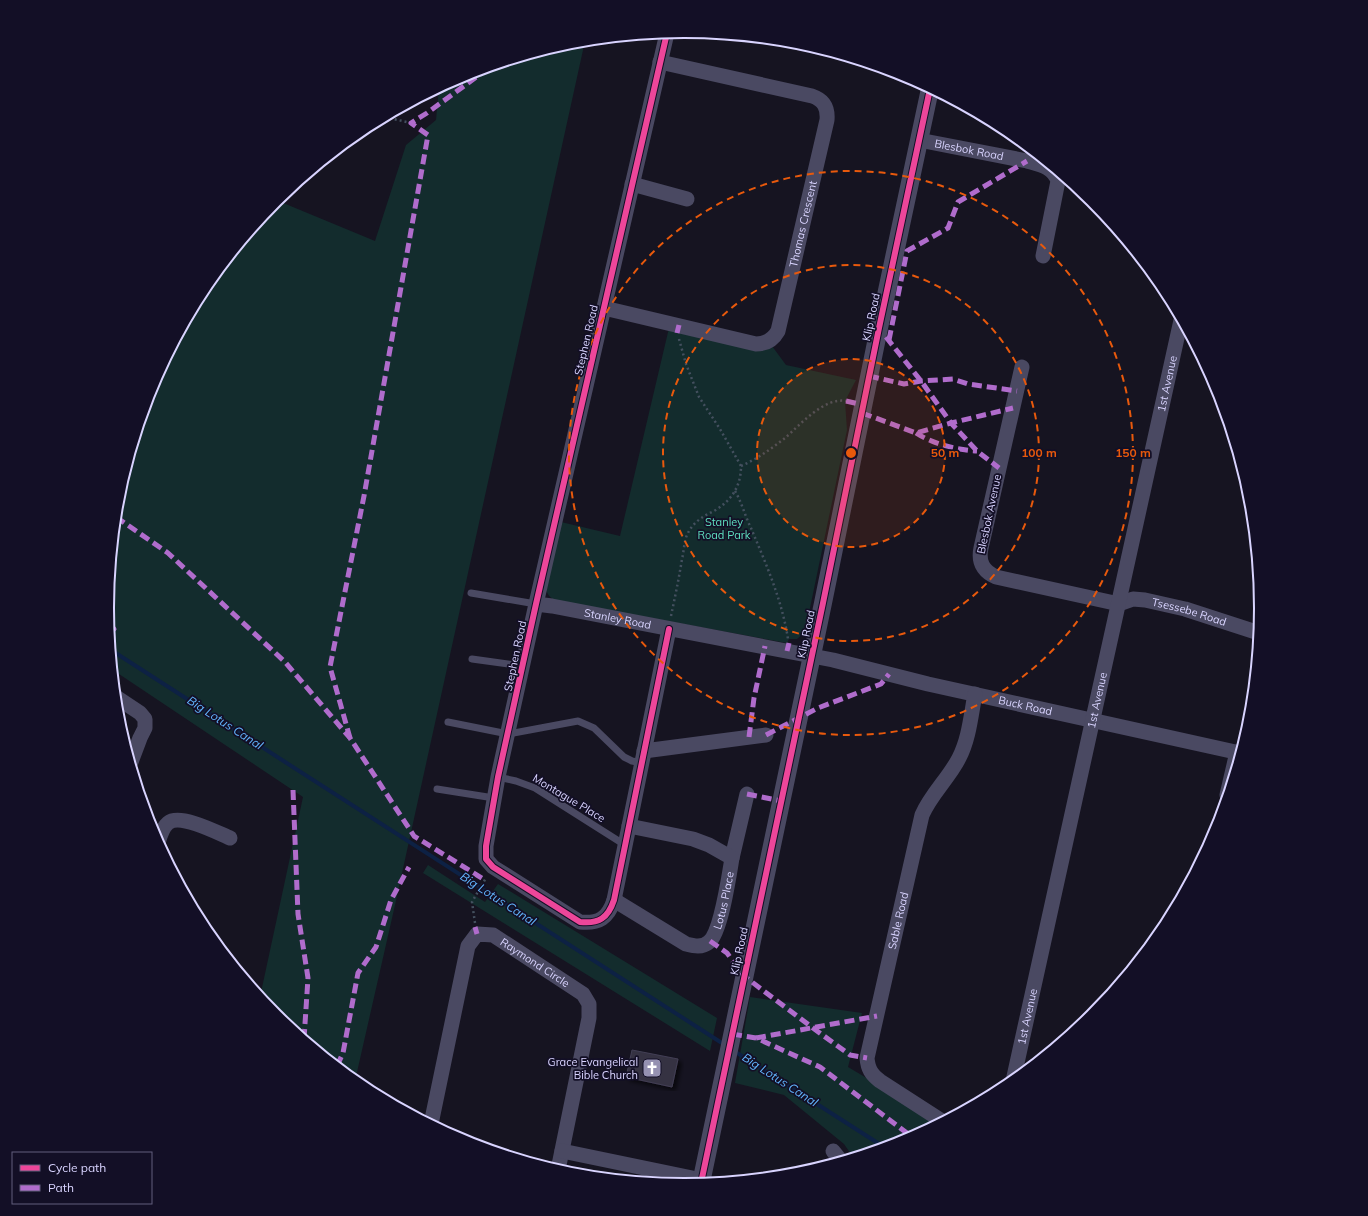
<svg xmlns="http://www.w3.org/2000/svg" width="1368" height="1216" viewBox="0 0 1368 1216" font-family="Mulish,sans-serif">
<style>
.green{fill:#132c2d}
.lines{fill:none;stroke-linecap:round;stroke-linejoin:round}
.stream{stroke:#0d2144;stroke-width:4}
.building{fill:#343243;stroke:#433f54;filter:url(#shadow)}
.path{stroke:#44505f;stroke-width:2.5;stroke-dasharray:2 3;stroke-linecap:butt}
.service{stroke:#4a4962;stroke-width:7}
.minor{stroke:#4a4962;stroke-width:15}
.tertiary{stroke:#4a4962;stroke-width:18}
.quiet{stroke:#b06ccc;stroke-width:5;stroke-dasharray:10 5;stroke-linecap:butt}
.cycleway-casing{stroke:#130f26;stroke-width:8}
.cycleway{stroke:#ed469a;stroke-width:6}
.ring{fill:none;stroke:#e8590c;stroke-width:2;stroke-dasharray:7 5}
.labels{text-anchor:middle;stroke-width:3.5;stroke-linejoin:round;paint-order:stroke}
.street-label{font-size:11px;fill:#d9d4ff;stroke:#130f26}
.park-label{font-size:11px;fill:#5fe0c0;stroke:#130f26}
.poi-label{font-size:11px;fill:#d9d4ff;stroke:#130f26;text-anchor:end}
.water-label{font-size:12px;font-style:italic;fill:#62b6ff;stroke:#130f26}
.rim{fill:none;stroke:#d9d4ff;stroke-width:2}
.centre{fill:#e8590c;stroke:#130f26;stroke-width:2}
.ring-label{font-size:12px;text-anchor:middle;font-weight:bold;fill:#e8590c;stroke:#130f26;stroke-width:3.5;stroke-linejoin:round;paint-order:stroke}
</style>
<defs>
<filter id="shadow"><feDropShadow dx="3.5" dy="3.5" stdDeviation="2" flood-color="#0009"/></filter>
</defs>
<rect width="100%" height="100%" fill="#161421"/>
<g class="green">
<path d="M585 41 395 905 355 1081 276 1016 260 997 303 797 113 670 107 608 118 495 151 387 204 287 276 200 375 241 406 145 436 120 439 88 463 75 572 42Z"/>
<path d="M669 328 772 346 786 365 856 380 845 401 847 430 805 632 797 639H789L787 643 558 601C552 599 548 597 546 589L561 522 620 536Z"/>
<path d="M428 865 485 902 498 884 717 1018 710 1051 423 873Z"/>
<path d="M750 997 862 1013 848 1067 941 1122 905 1141 853 1157 844 1144 784 1095 735 1083Z"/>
</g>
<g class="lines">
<g class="stream">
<path d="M111 650 725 1045"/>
<path d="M734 1051 884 1147"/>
</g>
</g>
<path class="building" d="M632 1050 678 1059 672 1087 626 1077Z"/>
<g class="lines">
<g class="path">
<path d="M385 117 411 123"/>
<path d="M741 466C757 459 771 449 785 438 800 425 824 397 846 401"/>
<path d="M735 491C742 503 745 516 751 528 766 564 782 600 788 639"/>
<path d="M671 616C675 597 679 578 682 559 684 551 684 542 687 535 692 523 703 516 714 511 731 501 741 487 741 466L720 429 699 397 686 364 679 339"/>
<path d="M475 923 472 902 486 878"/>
</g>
<g class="service">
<path d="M471 593 536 604"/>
<path d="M472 659 523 666"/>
<path d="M448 722 508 734 578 721 594 728 624 757 632 761 642 763"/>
<path d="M498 777 516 781 535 788 625 845"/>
<path d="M437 789 494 798"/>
</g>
<g class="minor">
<path d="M667 33 536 604 498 777 486 846V859L493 867 580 922C599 924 608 918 614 900L669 629"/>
<path id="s1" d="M919 140 1027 161C1041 165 1053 167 1058 181L1043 256"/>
<path d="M632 184 687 199"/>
<path id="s2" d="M604 308 756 344C766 344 773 340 778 331L827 120C828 108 824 100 812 96L660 62"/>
<path id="s3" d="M1022 367 981 548C978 562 983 571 996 577L1119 604 1133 599 1145 600 1185 609 1259 633"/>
<path id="s4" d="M536 604 552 606 833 660 928 684 1240 753"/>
<path d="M116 697 140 713 145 719V728L140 738 131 762"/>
<path d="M644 751 766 735"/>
<path d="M1227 795 1237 752"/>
<path d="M158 843C160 836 163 827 168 823 180 813 218 833 230 838"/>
<path d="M732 858 747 794"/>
<path id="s5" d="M614 900 686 944C694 946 702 948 709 942 721 932 729 876 732 858L709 845 693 839 629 826"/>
<path id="s6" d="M1013 1081 1181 320"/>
<path id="s7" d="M942 1121 880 1081C871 1074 868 1069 867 1058L922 815C931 794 949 778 959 758 969 739 971 715 975 694"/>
<path id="s8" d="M431 1124 468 946 477 934 493 935 583 994 589 1004V1018L558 1170"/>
<path d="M562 1151 702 1180"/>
<path d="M833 1151 841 1161"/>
</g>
<path class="tertiary" d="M701 1183 823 603 879 328 930 89"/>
<g class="quiet">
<path d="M1056 175 1057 171"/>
<path d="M677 333 679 325"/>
<path d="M886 337 921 381 951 423 977 451 999 468"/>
<path d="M889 340 907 251 948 228 958 202 1027 161"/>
<path d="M869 376 904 384 921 381 953 379 968 384 1017 391"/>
<path d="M846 401 863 405"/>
<path d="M862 413 916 433 951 423 1013 408"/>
<path d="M916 433C933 444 957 450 977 451"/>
<path d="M116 517 168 553 285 662 350 738 414 836 485 880"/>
<path d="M109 623 114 629 109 626"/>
<path d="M787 651 789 643"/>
<path d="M766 735 818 708 881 684 889 674"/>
<path d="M749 737 754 698 765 646"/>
<path d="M350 738 330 667 364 496 428 135 411 123 427 113 490 67"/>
<path d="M293 790 298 914 308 978 304 1039"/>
<path d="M747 794 781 801"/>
<path d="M475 927 477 934"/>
<path d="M710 941 727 953 744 976 813 1028 850 1055 867 1058"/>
<path d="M732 1034 756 1038 820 1067 912 1137"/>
<path d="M756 1038 877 1016"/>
<path d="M337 1066 343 1053 358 973 376 947 391 900 409 867"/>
</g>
<defs>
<g id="cycleway">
<path d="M667 33 536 604 498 777 486 846V859L493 867 580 922C599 924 608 918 614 900L669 629"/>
<path d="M701 1183 823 603 879 328 930 89"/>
</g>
</defs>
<use href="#cycleway" class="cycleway-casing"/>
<use href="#cycleway" class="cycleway"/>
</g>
<circle cx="851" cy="453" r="94" fill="#e8590c" fill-opacity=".12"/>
<g class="ring">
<circle cx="851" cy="453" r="94"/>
<circle cx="851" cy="453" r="188"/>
<circle cx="851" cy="453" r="282"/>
</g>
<defs>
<symbol id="church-square" viewBox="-11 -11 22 22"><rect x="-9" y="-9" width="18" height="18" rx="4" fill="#9591b1" stroke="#130f26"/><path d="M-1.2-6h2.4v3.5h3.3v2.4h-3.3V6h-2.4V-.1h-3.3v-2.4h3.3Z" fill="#fff"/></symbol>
</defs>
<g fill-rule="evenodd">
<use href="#church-square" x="641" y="1057" width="22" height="22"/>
</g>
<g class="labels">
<g class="street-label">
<text dy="4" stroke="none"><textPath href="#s1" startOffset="51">Blesbok Road</textPath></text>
<text dy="4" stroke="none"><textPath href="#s2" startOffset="293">Thomas Crescent</textPath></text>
<text transform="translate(871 317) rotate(-78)" y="4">Klip Road</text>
<text transform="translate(586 340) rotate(-77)" y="4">Stephen Road</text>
<text dy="4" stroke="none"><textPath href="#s6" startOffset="714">1st Avenue</textPath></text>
<text transform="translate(989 514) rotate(-78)" y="4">Blesbok Avenue</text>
<text dy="4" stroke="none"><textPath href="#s3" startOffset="420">Tsessebe Road</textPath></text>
<text dy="4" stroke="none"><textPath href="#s4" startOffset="83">Stanley Road</textPath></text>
<text transform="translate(806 634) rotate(-78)" y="4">Klip Road</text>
<text transform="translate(515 656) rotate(-78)" y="4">Stephen Road</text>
<text dy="4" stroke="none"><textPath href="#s6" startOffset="390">1st Avenue</textPath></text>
<text dy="4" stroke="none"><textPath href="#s4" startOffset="500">Buck Road</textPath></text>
<text transform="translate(569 798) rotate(31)" y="4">Montague Place</text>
<text dy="4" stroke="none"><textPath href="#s5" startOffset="153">Lotus Place</textPath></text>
<text dy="4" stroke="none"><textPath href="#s7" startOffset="242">Sable Road</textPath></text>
<text transform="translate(739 951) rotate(-78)" y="4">Klip Road</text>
<text dy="4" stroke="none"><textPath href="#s8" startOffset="263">Raymond Circle</textPath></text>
<text dy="4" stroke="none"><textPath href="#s6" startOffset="66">1st Avenue</textPath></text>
</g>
<g class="park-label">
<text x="724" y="526">Stanley<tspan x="724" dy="13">Road Park</tspan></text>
</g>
<g class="poi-label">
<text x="638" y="1066">Grace Evangelical<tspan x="638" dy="13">Bible Church</tspan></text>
</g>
<g class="water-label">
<text transform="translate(225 723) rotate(33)" y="4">Big Lotus Canal</text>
<text transform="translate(498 899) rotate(33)" y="4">Big Lotus Canal</text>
<text transform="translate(780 1080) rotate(33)" y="4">Big Lotus Canal</text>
</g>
</g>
<path d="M0 0H1368V1216H0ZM114 608a570 570 0 1 1 1140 0a570 570 0 1 1-1140 0Z" fill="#130f26" fill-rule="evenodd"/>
<path class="rim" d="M114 608a570 570 0 1 1 1140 0a570 570 0 1 1-1140 0Z"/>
<circle cx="851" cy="453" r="6" class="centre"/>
<g class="ring-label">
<text x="945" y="457">50 m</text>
<text x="1039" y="457">100 m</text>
<text x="1133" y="457">150 m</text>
</g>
<rect x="12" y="1152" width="140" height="52" fill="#130f26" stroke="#625e7d"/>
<rect x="20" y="1165" width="20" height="6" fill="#ed469a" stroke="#625e7d"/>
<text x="48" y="1172" font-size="12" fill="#d9d4ff">Cycle path</text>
<rect x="20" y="1185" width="20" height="6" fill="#b06ccc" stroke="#625e7d"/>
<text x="48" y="1192" font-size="12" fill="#d9d4ff">Path</text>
</svg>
